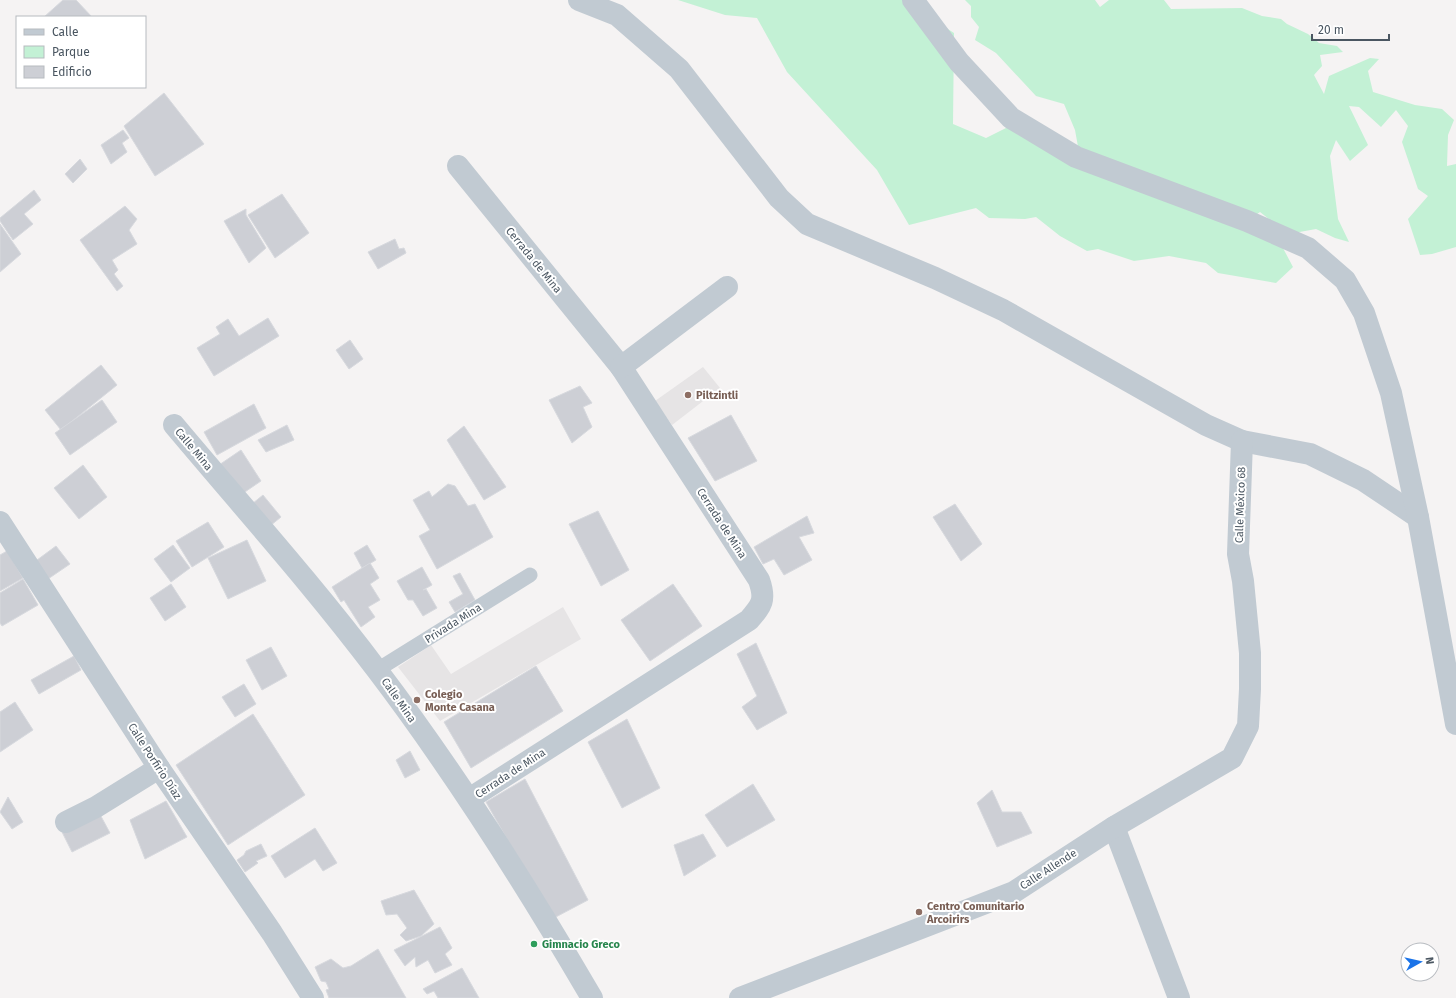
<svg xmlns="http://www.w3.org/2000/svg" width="1456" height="998" viewBox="0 0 1456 998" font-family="'Fira Sans',sans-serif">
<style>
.education{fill:#e6e4e5}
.green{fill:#c3f1d5}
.building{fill:#cdcfd5;stroke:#d7d9de}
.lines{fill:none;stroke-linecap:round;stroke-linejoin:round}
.service{stroke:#c1cad2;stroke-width:15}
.minor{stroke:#c1cad2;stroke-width:22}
.tertiary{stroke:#c1cad2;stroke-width:22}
.education-dot{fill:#8d6e63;stroke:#fff;stroke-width:1.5}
.leisure-dot{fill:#2e9e5b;stroke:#fff;stroke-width:1.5}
.labels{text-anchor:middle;stroke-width:4;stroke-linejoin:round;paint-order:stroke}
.street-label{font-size:11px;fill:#4a5661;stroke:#fff}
.education-label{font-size:11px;font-weight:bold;fill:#785e54;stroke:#fff;text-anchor:start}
.leisure-label{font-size:11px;font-weight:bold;fill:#27864d;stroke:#fff;text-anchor:start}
</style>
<rect width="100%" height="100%" fill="#f5f3f3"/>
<g class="education">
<path d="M703 367 720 388 672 425 655 401Z"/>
<path d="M563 607 581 639 440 721 398 667 431 645 451 674Z"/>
</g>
<path class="green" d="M678 0H903L954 33 953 124 986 138 1012 125 1079 152 1075 130 1064 104 1036 96 996 53 975 40 979 27 971 17V6L965 0H1095L1100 7 1109 0H1164L1171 9 1242 8 1262 16 1281 19 1287 24 1308 34 1319 43 1337 46 1343 52 1320 55 1322 66 1314 75 1324 94 1329 76 1370 58 1379 59 1368 71 1373 92 1415 105 1442 109 1454 120 1448 135 1447 166 1456 164V247L1432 254 1420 255 1408 219 1428 196 1418 189 1402 142 1408 126 1396 110 1381 127 1359 107 1349 106 1368 145 1350 161 1336 140 1330 156 1338 219 1349 242 1335 238 1316 229 1294 233 1275 224 1260 212 1243 224 1276 235 1293 267 1276 283 1218 273 1206 263 1169 256 1134 261 1098 249 1087 251 1060 236 1036 217 1025 219 989 218 976 208 909 225 877 170 787 72 757 18 725 15Z"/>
<g class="building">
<path d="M63 0H76L92 17H44Z"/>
<path d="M164 93 204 144 155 176 124 126Z"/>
<path d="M123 130 129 138 122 143 127 152 111 164 101 145Z"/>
<path d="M80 159 87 169 73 183 65 174Z"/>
<path d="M34 190 41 200 24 214 33 224 13 240 0 221V218Z"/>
<path d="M282 194 309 233 275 258 248 215Z"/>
<path d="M125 206 137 219 129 230 137 244 112 260 118 270 114 274 123 286 117 291 80 240Z"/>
<path d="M246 209V215L266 248 249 263 224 221Z"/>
<path d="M0 224 21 254 0 272Z"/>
<path d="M395 239 399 249 404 248 406 253 378 269 368 252Z"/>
<path d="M268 318 279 336 214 376 197 348 220 334 216 327 228 319 239 336Z"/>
<path d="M350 340 363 359 349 369 336 350Z"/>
<path d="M101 365 117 385 61 430 45 410Z"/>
<path d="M580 386 592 403 583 407 592 427 572 443 549 400Z"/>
<path d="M102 400 117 422 70 455 55 433Z"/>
<path d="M254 404 266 428 217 455 204 432Z"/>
<path d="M731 415 757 461 715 481 688 438Z"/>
<path d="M287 425 294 440 266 452 258 440Z"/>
<path d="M464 426 506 487 484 500 447 440Z"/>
<path d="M241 450 261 481 239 496 219 465Z"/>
<path d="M83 465 107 497 79 519 54 488Z"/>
<path d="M448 484 455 486 468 506 475 504 493 537 437 569 419 536 430 530 413 500 429 491 432 497Z"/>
<path d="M263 495 281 517 265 530 247 508Z"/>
<path d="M955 504 982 544 961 561 933 517Z"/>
<path d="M598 511 629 570 601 586 569 524Z"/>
<path d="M807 516 814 533 799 537 812 560 784 575 774 559 763 564 754 547Z"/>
<path d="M208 522 224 547 192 567 176 541Z"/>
<path d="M247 540 266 581 228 599 208 558Z"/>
<path d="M173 545 190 568 171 582 154 559Z"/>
<path d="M367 545 376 560 362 568 354 553Z"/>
<path d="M56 546 70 564 45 581 33 563Z"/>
<path d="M7 551 23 578 0 591V555Z"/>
<path d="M370 563 379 578 370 584 380 600 368 607 375 617 361 627 344 600 341 602 332 587Z"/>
<path d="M422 567 432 585 423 590 426 589 437 608 423 616 413 600H408L397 581Z"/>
<path d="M460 573 475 600 455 612 449 602 463 594 453 576Z"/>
<path d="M23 579 38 605 2 626 0 623V593Z"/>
<path d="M171 584 186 607 165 621 150 598Z"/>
<path d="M673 584 702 626 650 661 621 620Z"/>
<path d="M756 643 787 713 757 730 742 707 757 696 737 654Z"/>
<path d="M271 647 287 676 262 690 246 660Z"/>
<path d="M74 656 81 670 39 694 31 680Z"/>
<path d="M536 666 563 711 471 768 444 722Z"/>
<path d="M244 684 256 704 235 717 222 697Z"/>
<path d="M15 702 33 730 0 752V712Z"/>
<path d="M253 714 305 795 228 845 176 765Z"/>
<path d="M627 719 660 788 622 808 588 742Z"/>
<path d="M410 751 420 770 405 778 396 760Z"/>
<path d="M525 779 588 900 552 919 486 802Z"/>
<path d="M753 784 775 820 727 847 705 815Z"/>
<path d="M992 790 1002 812H1021L1032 833 997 847 977 803Z"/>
<path d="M8 797 23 822 12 829 0 812Z"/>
<path d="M166 801 187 837 145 859 130 820Z"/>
<path d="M96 807 110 833 72 852 59 826Z"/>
<path d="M315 828 337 863 323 871 315 859 285 878 271 856Z"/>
<path d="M703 834 716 856 684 876 674 845Z"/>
<path d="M261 844 267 856 256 861 258 863 245 872 237 860 244 855 246 851Z"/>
<path d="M414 890 434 924 421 936 406 941 400 935 407 928 397 914 386 915 381 901Z"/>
<path d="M440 927 452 948 445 954 452 965 435 973 428 960 416 967 415 957 405 966 394 950Z"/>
<path d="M378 949 406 998H329L326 990 329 989 326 982 321 981 315 967 331 959 343 968 351 966Z"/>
<path d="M462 968 479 998H438L434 991 427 994 423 989Z"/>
</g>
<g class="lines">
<path class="service" d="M377 670 530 575"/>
<g class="minor">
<path d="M579 0 617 15 679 69 779 198 807 224 935 278 1003 310 1206 425 1242 441 1310 454 1363 480 1418 517"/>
<path d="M458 166 621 367 759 580C766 600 762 605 749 620L469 799"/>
<path d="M621 367 727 287"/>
<path d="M174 425C242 506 313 585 377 670 456 774 526 885 592 998"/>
<path d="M0 522 159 768 272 933 313 998"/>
<path d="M66 822 96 807 159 768"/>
<path d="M1114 827 1179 998"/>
<path d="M740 998 1014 892 1114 827 1232 758 1248 726 1250 689V653L1243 581 1238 554 1242 441"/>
</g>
<path class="tertiary" d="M913 0 959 62 1011 118 1076 157 1247 221 1308 248 1345 280 1364 313 1391 393 1418 517 1456 724"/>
</g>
<g class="education-dot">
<circle cx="688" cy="395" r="4"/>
<circle cx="417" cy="700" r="4"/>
<circle cx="919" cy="912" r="4"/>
</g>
<circle class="leisure-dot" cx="534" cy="944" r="4"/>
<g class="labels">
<g class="street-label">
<text transform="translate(534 260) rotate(51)" y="4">Cerrada de Mina</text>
<text transform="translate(194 449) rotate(50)" y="4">Calle Mina</text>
<text transform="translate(1240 505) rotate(-88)" y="4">Calle México 68</text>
<text transform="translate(722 523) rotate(57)" y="4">Cerrada de Mina</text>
<text transform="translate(453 623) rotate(-32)" y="4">Privada Mina</text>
<text transform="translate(399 700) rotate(55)" y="4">Calle Mina</text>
<text transform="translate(155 761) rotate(57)" y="4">Calle Porfirio Díaz</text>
<text transform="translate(510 773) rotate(-33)" y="4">Cerrada de Mina</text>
<text transform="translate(1048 869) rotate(-33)" y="4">Calle Allende</text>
</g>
<g class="education-label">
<text x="696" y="399">Piltzintli</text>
<text x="425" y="698">Colegio<tspan x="425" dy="13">Monte Casana</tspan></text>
<text x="927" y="910">Centro Comunitario<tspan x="927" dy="13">Arcoirirs</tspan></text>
</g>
<g class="leisure-label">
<text x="542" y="948">Gimnacio Greco</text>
</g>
</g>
<rect x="16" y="16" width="130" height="72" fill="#ffffff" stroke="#b7bbc0"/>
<rect x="24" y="29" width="20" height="6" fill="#c1cad2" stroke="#b7bbc0"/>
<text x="52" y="36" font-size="12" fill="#4a5661">Calle</text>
<rect x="24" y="46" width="20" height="12" fill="#c3f1d5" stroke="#b7bbc0"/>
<text x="52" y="56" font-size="12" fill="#4a5661">Parque</text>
<rect x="24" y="66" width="20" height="12" fill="#cdcfd5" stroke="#b7bbc0"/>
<text x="52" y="76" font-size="12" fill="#4a5661">Edificio</text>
<g transform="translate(1420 962) rotate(82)"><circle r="19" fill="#ffffff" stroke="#b7bbc0"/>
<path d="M0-3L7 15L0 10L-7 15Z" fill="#1a73e8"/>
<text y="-6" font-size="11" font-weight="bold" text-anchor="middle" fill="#4a5661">N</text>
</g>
<path d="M1312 34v6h77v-6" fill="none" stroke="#4a5661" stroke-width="2"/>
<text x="1318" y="34" font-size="12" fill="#4a5661" stroke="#ffffff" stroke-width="3" paint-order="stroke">20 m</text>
</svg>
